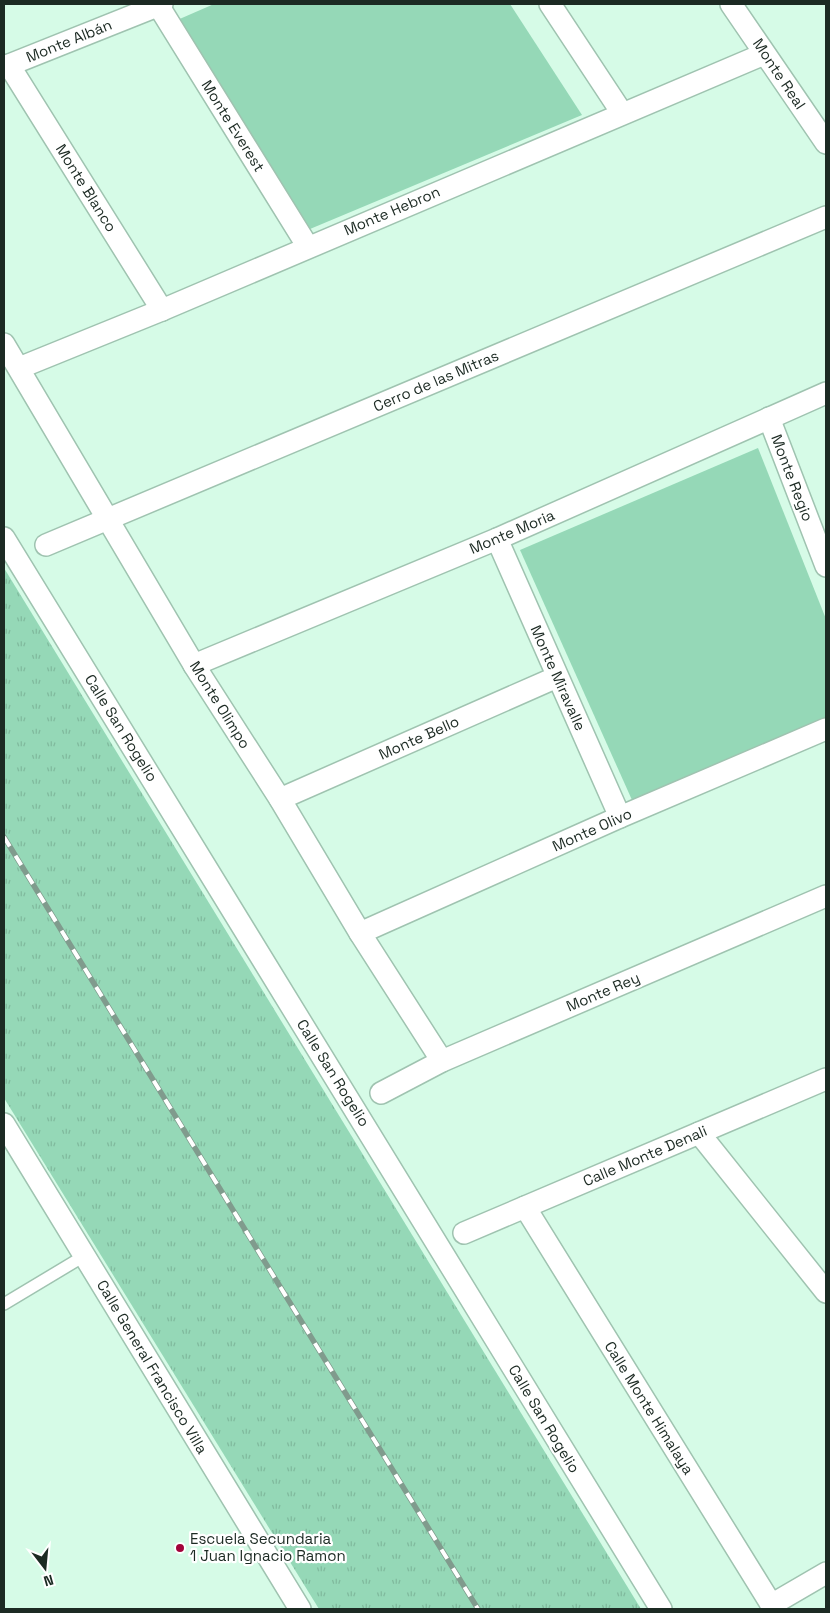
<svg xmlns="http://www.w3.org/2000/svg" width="830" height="1613" viewBox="0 0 830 1613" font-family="'Space Grotesk',sans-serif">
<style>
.grass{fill:url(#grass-tufts)}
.park{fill:#95d8b7}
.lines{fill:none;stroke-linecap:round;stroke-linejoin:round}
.service-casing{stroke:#9fc3b0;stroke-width:14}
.minor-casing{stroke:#9fc3b0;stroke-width:24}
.service{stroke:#fff;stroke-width:11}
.minor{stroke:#fff;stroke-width:21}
.rail-casing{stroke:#809b8d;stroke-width:5.5}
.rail{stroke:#fff;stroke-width:4;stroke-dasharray:11;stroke-linecap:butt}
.poi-dot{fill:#a2033a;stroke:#fff;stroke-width:2}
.labels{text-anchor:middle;stroke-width:4.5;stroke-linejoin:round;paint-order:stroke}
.street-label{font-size:15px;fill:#1c2a23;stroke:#fff}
.poi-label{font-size:15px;fill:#1c2a23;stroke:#fff;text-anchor:start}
</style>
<defs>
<pattern id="grass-tufts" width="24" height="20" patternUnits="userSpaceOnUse" patternTransform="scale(1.25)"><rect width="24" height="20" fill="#95d8b7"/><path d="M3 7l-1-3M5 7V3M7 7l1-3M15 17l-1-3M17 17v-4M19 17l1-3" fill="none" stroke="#80ba9d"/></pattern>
</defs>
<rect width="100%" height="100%" fill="#d6fbe7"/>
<path class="grass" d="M4 568 641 1609H319L4 1098Z"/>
<g class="park">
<path d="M214 4H510L582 115 310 229 175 21Z"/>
<path d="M758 448 826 619V722L632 800 520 550Z"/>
</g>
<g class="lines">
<defs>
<path id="service" d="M4 1304 84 1256"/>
<g id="minor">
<path d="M550 4 622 113"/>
<path d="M731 4 826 143"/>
<path d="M158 5 308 247"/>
<path d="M9 65 162 310"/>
<path d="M4 67 162 4"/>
<path d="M4 344 194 665 280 799 360 933 442 1061"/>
<path d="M19 368 162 310 764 54"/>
<path d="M769 418 826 566"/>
<path d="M4 538 661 1609"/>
<path d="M497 539 620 817"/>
<path d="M46 545 826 217"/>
<path d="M194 665 497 539 826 393"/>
<path d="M280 799 557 677"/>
<path d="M360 933 620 817 826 729"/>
<path d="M381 1093 442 1061 826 896"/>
<path d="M4 1124 300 1609"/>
<path d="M699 1133 826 1292"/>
<path d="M525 1207 774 1609"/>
<path d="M464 1233 826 1079"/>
<path d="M771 1605 826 1573"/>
</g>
</defs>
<use href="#service" class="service-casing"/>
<use href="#minor" class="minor-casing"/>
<use href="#service" class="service"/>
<use href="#minor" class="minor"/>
<defs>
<path id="rail" d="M4 837 478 1609"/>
</defs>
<use href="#rail" class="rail-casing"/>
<use href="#rail" class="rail"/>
</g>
<circle class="poi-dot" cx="180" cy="1548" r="5"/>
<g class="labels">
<g class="street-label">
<text transform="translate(69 41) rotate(-22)" y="5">Monte Albán</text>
<text transform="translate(779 74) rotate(56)" y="5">Monte Real</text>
<text transform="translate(233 126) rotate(58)" y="5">Monte Everest</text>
<text transform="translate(86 188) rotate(58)" y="5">Monte Blanco</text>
<text transform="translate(392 211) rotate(-23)" y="5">Monte Hebron</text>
<text transform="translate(436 381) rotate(-23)" y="5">Cerro de las Mitras</text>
<text transform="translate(792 478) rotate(69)" y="5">Monte Regio</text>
<text transform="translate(512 532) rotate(-23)" y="5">Monte Moria</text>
<text transform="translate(558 678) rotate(66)" y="5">Monte Miravalle</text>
<text transform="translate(220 705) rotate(58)" y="5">Monte Olimpo</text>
<text transform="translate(121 728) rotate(58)" y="5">Calle San Rogelio</text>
<text transform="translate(419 738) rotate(-24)" y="5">Monte Bello</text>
<text transform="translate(592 830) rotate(-24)" y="5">Monte Olivo</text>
<text transform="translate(603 992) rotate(-23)" y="5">Monte Rey</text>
<text transform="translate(333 1073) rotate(58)" y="5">Calle San Rogelio</text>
<text transform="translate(645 1156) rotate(-23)" y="5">Calle Monte Denali</text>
<text transform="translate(152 1367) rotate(59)" y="5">Calle General Francisco Villa</text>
<text transform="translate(649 1408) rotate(58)" y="5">Calle Monte Himalaya</text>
<text transform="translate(544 1419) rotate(59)" y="5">Calle San Rogelio</text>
</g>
<g class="poi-label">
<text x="190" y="1544">Escuela Secundaria<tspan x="190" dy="17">1 Juan Ignacio Ramon</tspan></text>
</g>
</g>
<rect width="830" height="1613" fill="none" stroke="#1c2a23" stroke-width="10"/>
<g transform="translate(45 1568) rotate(164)" stroke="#ffffff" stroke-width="4" paint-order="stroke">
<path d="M0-4L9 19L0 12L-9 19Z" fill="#1c2a23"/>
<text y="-8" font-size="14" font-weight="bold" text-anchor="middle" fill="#1c2a23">N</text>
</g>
</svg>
